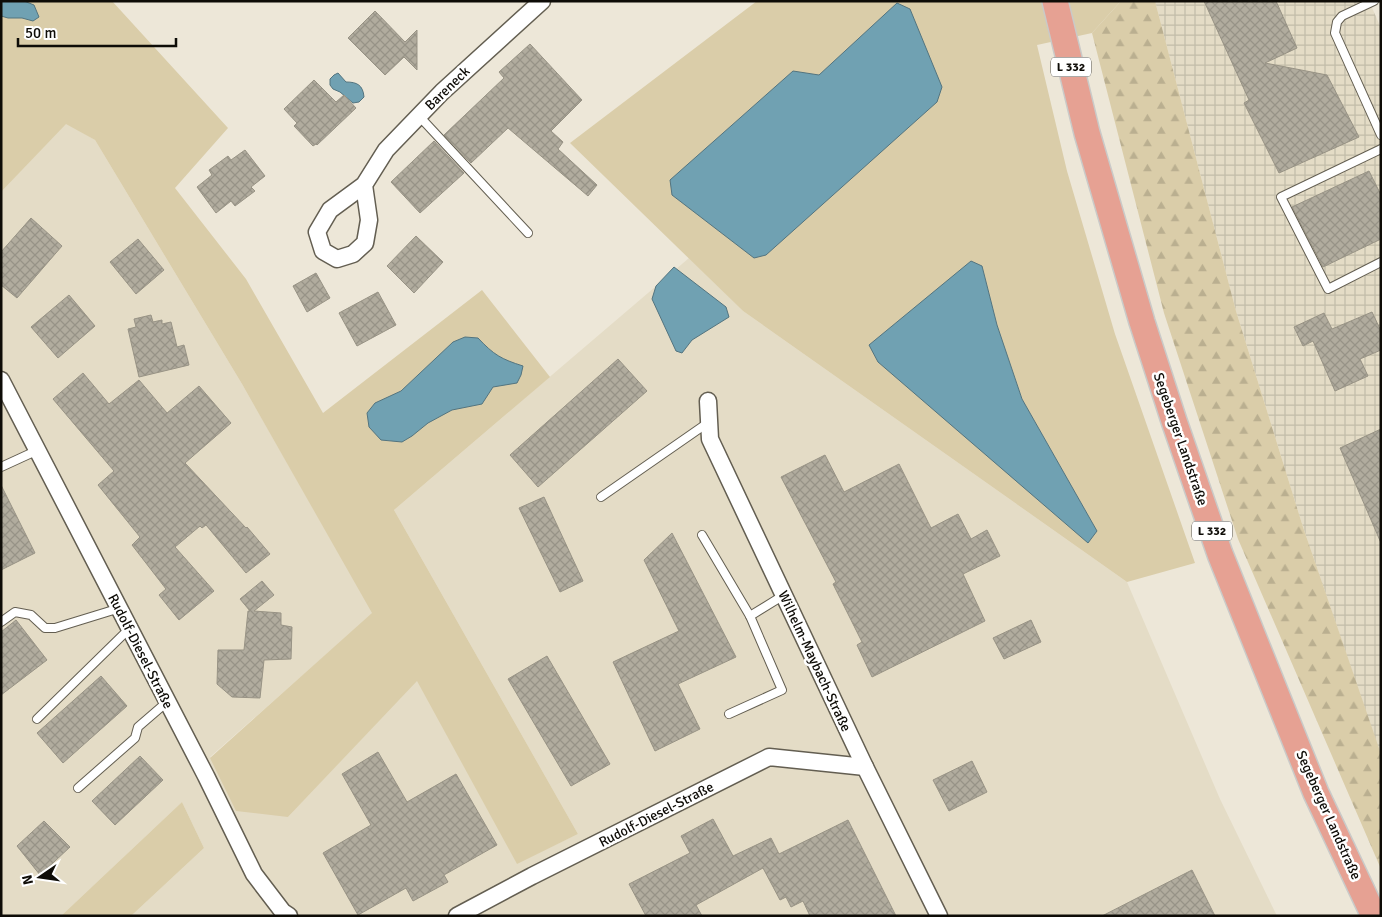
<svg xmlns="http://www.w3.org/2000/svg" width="1382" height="917" viewBox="0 0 1382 917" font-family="Signika,sans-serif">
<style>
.built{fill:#e4dcc6}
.industrial{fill:url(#industrial-grid)}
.grass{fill:#dacda9;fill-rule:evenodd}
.forest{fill:url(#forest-firs)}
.water{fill:#70a1b2;stroke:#53747f}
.building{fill:url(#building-cross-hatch);stroke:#989385}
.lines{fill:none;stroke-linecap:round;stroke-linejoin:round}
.lane-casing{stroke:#635e51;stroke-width:10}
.street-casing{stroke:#635e51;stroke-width:19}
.primary-casing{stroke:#cacac8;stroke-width:28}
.lane{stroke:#fff;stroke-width:8}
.street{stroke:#fff;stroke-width:16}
.primary{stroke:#e6a193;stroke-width:25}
.labels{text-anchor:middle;stroke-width:5;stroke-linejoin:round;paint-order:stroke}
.shield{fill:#fff;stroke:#565551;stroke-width:1}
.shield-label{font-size:12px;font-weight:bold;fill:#0e0c07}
.street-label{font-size:14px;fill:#0e0c07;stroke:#fff}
</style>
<defs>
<pattern id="industrial-grid" width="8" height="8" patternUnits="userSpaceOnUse" patternTransform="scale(1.25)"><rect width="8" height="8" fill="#e4dcc6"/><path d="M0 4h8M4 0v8" fill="none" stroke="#c2bca9"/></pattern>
<pattern id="forest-firs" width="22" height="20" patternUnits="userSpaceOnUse" patternTransform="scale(1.25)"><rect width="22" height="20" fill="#dacda9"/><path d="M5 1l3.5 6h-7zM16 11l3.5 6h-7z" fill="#baaf90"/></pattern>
<pattern id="building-cross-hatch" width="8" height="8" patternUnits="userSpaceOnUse" patternTransform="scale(1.25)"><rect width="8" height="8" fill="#b1ac9e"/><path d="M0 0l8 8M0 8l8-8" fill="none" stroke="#979387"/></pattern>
</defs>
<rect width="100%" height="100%" fill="#ede7d8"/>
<path class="built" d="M66 123 95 140 242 384 373 613 210 757 288 817 417 680 517 863 578 834 394 510 689 258 743 311 1127 582 1220 799 1277 916H131L204 848 182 802 61 916H1V192Z"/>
<path class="industrial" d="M1155 1H1369L1381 28V749L1379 750 1303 527 1236 311Z"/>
<g class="grass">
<path d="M1 1H112L228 128 175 188 246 279 323 413 482 290 550 377 394 510 578 834 517 864 417 681 288 817 236 811 210 758 372 613 242 384 95 140 66 124 1 192Z"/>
<path d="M757 1H1121L1092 33 1037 45 1067 171 1115 334 1195 563 1127 582 743 311 570 143ZM982 266 997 325 1022 399 1097 531 869 345Z"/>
<path d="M182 802 204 848 131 916H61Z"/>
</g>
<path class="forest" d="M1121 1H1155L1236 311 1303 527 1381 754V869L1238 539 1164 313 1092 33Z"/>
<g class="water">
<path d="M1 1H24L34 5 39 17 33 21 22 18H8L1 16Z"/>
<path d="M897 3 910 9 942 87 937 102 766 255 754 258 672 195 670 180 793 71 819 75Z"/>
<path d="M338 73 346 82C357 82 363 85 364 97L359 102 353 103 340 92 333 89 330 85V79L334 75Z"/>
<path d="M971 261 982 266 997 325 1022 399 1097 531 1088 543 878 362 869 345Z"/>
<path d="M674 267 726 307 729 317 692 340 682 353 676 351 652 299 656 286Z"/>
<path d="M465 337 478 338C494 355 501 359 523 366L521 375 517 383 493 387 482 404 452 410 428 423 412 436 402 442 381 440 369 427 367 413 375 403 401 391 453 342Z"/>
</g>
<g class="building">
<path d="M1204 1H1276L1297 48 1265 63 1327 75 1359 137 1279 173 1244 103 1249 100Z"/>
<path d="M375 11 405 42 417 30V70L404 57 385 75 348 38Z"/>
<path d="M530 44 582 100 551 131 563 142 558 149 597 185 588 196 508 128 471 163 444 135 504 78 499 72Z"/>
<path d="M314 80 336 102 344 95 356 108 317 145 316 144 313 146 294 126 297 123 284 109Z"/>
<path d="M434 141 464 173 420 213 391 182Z"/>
<path d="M245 150 265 176 251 187 255 191 235 206 231 201 216 213 197 187 212 175 209 170 228 156 231 160Z"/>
<path d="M1369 171 1381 195V239L1323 267 1292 207Z"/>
<path d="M31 218 62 246 17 298 1 285V252Z"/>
<path d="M416 236 443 262 414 293 387 266Z"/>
<path d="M138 239 164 270 136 294 110 262Z"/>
<path d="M316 273 330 298 307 312 293 286Z"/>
<path d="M378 292 396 325 357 346 339 313Z"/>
<path d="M69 295 95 326 58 358 31 327Z"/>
<path d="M1372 312 1381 331V350L1360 359 1368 376 1335 391 1313 341 1303 346 1294 327 1324 313 1332 329Z"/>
<path d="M151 315 153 322 162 320V324L171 322 177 347 184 345 189 365 139 377 128 329 136 327 134 319Z"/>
<path d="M618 359 647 391 538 487 510 455Z"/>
<path d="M83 373 109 404 139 380 167 413 199 386 231 423 185 463 246 528 247 527 270 554 246 573 206 525 202 528 200 526 175 547 214 591 179 620 159 595 166 589 132 545 140 537 98 485 114 471 53 399Z"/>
<path d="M1381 429V543L1340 448Z"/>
<path d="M825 455 844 492 899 464 931 528 958 514 971 539 987 530 1000 556 963 574 985 621 872 677 857 645 862 642 833 584 836 582 781 477Z"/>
<path d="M1 485 35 553 1 570Z"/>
<path d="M544 497 583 581 560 592 519 508Z"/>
<path d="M672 533 736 657 678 684 700 729 655 751 613 662 679 631 644 560Z"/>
<path d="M262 581 274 595 254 611 281 613V625L292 627 291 659 264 660 260 698 232 697 217 684 218 650H244L248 611H250L240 599Z"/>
<path d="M16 620 47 660 1 695V632Z"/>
<path d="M1031 620 1041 642 1004 659 993 638Z"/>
<path d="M547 656 610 764 571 786 508 679Z"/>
<path d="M101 676 127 706 63 763 37 733Z"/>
<path d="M378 752 407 802 456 774 497 845 444 875 448 882 413 901 406 888 358 915 323 853 371 825 342 774Z"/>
<path d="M140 756 163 780 115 825 92 801Z"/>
<path d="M972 761 987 792 949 811 933 780Z"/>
<path d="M713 819 733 856 771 838 779 854 848 820 896 916H810L803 901 791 907 786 897 780 900 763 868 696 905 702 916H646L629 884 690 853 681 836Z"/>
<path d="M44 821 70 847 40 875 17 846Z"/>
<path d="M1192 870 1215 916H1102Z"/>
</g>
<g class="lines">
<defs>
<g id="lane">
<path d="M1374 1 1342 16 1337 22 1335 33 1381 135"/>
<path d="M419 116 528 233"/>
<path d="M1381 149 1281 197 1328 289 1381 262"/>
<path d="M1 467 38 450"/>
<path d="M601 497 709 422"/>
<path d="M702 535 750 616 782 690 729 714"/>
<path d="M750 616 784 595"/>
<path d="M1 622 15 612 31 615 45 628H55L120 608"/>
<path d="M37 719 130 628"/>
<path d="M78 788 135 738 138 727 167 702"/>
</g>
<g id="street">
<path d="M364 185 369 220 365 243 353 254 337 259 323 251 317 232 330 210 364 185 386 150 442 92 542 1"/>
<path d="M1 380 206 776 254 874 283 912 289 916"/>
<path d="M708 401 710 439 865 767 939 916"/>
<path d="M457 916 532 876 769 757 865 767"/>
</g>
<path id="primary" d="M1055 1 1087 133 1142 322 1174 421 1220 554 1316 793 1374 916"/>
</defs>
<use href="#lane" class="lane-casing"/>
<use href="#street" class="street-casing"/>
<use href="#primary" class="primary-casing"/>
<use href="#lane" class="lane"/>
<use href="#street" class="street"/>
<use href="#primary" class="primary"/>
</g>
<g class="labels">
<g class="shield">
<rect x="1051" y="57.5" width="40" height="19" rx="4"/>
<rect x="1192" y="521.5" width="40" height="19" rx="4"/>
</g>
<g class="shield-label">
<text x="1071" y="71">L 332</text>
<text x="1212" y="535">L 332</text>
</g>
<g class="street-label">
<text transform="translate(447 88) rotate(-44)" y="5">Bareneck</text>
<text transform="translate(1181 439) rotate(71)" y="5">Segeberger Landstraße</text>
<text transform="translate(141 651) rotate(63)" y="5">Rudolf-Diesel-Straße</text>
<text transform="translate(815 661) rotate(65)" y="5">Wilhelm-Maybach-Straße</text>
<text transform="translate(656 814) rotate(-27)" y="5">Rudolf-Diesel-Straße</text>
<text transform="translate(1329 815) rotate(66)" y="5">Segeberger Landstraße</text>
</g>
</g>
<rect width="1382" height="917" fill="none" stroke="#0e0c07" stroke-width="5"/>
<g transform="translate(40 877) rotate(257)" stroke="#ffffff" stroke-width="4" paint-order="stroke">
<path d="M0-4L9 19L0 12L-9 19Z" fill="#0e0c07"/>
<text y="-8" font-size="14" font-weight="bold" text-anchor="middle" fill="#0e0c07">N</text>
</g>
<path d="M18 38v8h158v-8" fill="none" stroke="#0e0c07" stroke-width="2.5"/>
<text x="25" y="38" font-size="15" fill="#0e0c07" stroke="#ffffff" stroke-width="4" paint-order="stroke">50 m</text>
</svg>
